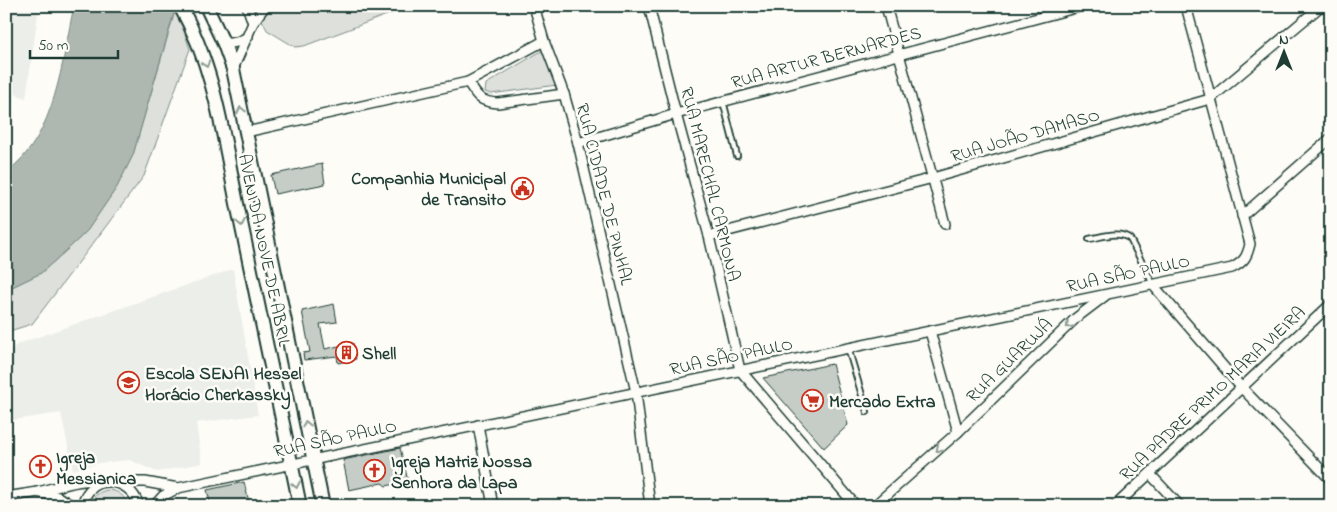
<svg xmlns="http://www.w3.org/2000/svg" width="1337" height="512" viewBox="0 0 1337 512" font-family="'Indie Flower',sans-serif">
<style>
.built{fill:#eceee9}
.green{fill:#dde0db;stroke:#7e8e88}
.water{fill:#aeb8b1;stroke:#75877f}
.building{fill:#c6cdc7;stroke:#1f3d34}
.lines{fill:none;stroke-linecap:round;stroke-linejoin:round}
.service-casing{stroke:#1f3d34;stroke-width:8}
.minor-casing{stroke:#1f3d34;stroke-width:12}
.secondary-casing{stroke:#1f3d34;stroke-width:16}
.service{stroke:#fdfcf7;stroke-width:4.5}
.minor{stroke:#fdfcf7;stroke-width:9}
.secondary{stroke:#fdfcf7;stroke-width:12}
.oneway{stroke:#8e9c96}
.labels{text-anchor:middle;stroke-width:5;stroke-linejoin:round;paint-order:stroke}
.street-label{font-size:18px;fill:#1f3d34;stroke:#fdfcf7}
.poi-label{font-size:18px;font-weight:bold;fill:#1f3d34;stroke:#fdfcf7;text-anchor:start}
</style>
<rect width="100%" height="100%" fill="#fdfcf7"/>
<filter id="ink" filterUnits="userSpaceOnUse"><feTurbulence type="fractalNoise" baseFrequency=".02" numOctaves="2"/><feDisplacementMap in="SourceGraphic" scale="10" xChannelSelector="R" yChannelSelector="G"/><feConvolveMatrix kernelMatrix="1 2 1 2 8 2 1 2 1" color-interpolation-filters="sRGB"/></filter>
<g filter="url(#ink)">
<g class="built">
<path d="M6 6H39L26 98 12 93 6 98Z"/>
<path d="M233 269 258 415 196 423 202 463 157 472 130 460 99 463 73 470 61 413 6 421V353L18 344Z"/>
</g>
<g class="green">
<path d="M255 6H411L304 46 295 47 267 30Z"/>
<path d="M176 8 190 49 144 176 32 324 6 332V290L41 273 69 248 87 231 117 187 133 155Z"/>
<path d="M543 50 557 85 491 94 485 92 486 84Z"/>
<path d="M107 490C118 490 125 496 129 506H89C92 497 98 492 107 490Z"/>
</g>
<path class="water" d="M74 6H176L133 155 117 187 87 231 69 248 41 273 6 290V172C56 138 62 60 74 6Z"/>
<g class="building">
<path d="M322 164 325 184 275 194 271 175Z"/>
<path d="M334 304 337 322 320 324 325 349 353 343 356 359 338 363 337 356 304 360 303 353 310 352 302 311Z"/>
<path d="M832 364 848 425 824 448 763 378Z"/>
<path d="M400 448 408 481 386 486 382 483 349 490 343 460Z"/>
<path d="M244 482 250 506H211L207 490Z"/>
</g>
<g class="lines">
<defs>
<g id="service">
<path d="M723 101 737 156"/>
<path d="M1089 239C1102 237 1119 230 1130 239L1153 284"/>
<path d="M848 348 867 412"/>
<path d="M12 496 14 506"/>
</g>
<g id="minor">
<path d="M247 6 253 23"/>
<path d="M534 6 544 41 564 94 578 143 636 392 650 506"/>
<path d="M649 6 676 114 709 236 740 370 856 506"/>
<path d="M886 6 945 224"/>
<path d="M224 44 237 42 248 37"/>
<path d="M233 69 253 23 265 6"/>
<path d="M468 82C477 96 479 102 498 103L564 94"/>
<path d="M246 132 468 82 544 41"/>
<path d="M578 143 676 114 1083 6"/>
<path d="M1242 216 1331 138"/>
<path d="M709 236 933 178 1210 99 1321 6"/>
<path d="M1153 285 1241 387 1331 480"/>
<path d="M930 331 958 432"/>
<path d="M478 425 493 506"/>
<path d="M1150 474 1180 506"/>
<path d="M118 482H145L178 488"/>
<path d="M37 492 58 497 73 506"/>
<path d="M6 497C17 495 27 494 38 492 62 486 82 477 107 482"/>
<path d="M82 506C88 473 130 475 139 506"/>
<path d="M154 506 163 496 178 488 1232 268C1244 262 1247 257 1250 244L1186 6"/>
<path d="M874 506 958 432 1076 318 1105 296"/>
<path d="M1115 506 1331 304"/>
</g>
<g id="secondary">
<path d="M180 6C216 69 224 143 239 213 259 310 280 408 300 506"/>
<path d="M206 6 224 44 233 69 323 506"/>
</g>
</defs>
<use href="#service" class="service-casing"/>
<use href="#minor" class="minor-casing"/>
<use href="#secondary" class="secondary-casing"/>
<use href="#service" class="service"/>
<use href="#minor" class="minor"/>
<use href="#secondary" class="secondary"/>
</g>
<defs><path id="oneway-chevron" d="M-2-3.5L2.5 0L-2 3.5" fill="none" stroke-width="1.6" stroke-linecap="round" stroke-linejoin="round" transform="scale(1.25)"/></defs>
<g class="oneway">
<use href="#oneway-chevron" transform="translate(206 64) rotate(71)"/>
<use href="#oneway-chevron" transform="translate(241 110) rotate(-102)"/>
<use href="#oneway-chevron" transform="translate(241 223) rotate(78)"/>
<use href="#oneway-chevron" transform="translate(1069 325) rotate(136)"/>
<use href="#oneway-chevron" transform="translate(306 424) rotate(-102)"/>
<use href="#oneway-chevron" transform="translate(939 449) rotate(139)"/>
<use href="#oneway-chevron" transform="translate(296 485) rotate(78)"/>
</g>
</g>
<defs>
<symbol id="civic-ring" viewBox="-11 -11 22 22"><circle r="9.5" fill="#fdfcf7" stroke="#c8321e" stroke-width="1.5"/><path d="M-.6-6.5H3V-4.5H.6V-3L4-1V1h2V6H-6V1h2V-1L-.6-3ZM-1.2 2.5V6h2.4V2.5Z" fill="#c8321e"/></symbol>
<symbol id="building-ring" viewBox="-11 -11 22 22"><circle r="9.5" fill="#fdfcf7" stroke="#c8321e" stroke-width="1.5"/><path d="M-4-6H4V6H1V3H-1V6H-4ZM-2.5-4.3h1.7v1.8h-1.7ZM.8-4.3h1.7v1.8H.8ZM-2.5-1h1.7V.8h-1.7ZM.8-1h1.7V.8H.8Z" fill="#c8321e"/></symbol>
<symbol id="university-ring" viewBox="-11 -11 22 22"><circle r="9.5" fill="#fdfcf7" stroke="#c8321e" stroke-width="1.5"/><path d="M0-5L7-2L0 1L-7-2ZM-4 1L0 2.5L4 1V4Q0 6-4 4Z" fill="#c8321e"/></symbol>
<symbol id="supermarket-ring" viewBox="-11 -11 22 22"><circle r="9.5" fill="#fdfcf7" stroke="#c8321e" stroke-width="1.5"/><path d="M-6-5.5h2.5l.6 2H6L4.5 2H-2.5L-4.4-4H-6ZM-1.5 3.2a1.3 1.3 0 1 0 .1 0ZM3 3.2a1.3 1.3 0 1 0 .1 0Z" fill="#c8321e"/></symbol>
<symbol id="church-ring" viewBox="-11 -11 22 22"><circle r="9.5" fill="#fdfcf7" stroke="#c8321e" stroke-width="1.5"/><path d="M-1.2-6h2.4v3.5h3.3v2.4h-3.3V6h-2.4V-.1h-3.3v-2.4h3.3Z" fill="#c8321e"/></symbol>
</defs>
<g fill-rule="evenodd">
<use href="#civic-ring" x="510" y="176" width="25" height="25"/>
<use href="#building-ring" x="334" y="340" width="25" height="25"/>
<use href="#university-ring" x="116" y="370" width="25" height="25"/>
<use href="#supermarket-ring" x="800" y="388" width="25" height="25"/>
<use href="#church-ring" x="28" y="454" width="25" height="25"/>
<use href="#church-ring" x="362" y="458" width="25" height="25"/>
</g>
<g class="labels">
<g class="street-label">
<text transform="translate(826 57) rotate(-15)" y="6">RUA ARTUR BERNARDES</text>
<text transform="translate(1025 135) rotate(-16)" y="6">RUA JOÃO DAMASO</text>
<text transform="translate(711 184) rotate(76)" y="6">RUA MARECHAL CARMONA</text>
<text transform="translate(605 194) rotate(76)" y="6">RUA CIDADE DE PINHAL</text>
<text transform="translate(265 250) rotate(78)" y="6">AVENIDA NOVE DE ABRIL</text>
<text transform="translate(1128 273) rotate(-12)" y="6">RUA SÃO PAULO</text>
<text transform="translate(731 356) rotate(-12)" y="6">RUA SÃO PAULO</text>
<text transform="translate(1009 360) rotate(-44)" y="6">RUA GUARUJÁ</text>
<text transform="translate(1212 393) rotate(-43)" y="6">RUA PADRE PRIMO MARIA VIEIRA</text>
<text transform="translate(335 438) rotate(-12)" y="6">RUA SÃO PAULO</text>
</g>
<g class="poi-label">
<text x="506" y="184" text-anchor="end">Companhia Municipal<tspan x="506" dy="21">de Transito</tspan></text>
<text x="362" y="359">Shell</text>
<text x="145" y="379">Escola SENAI Hessel<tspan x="145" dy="21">Horácio Cherkassky</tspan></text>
<text x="829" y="407">Mercado Extra</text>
<text x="56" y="463">Igreja<tspan x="56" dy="21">Messianica</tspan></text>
<text x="391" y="467">Igreja Matriz Nossa<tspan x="391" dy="21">Senhora da Lapa</tspan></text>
</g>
</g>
<rect width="1337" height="512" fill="none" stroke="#fdfcf7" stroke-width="25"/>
<rect x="12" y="12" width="1312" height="487" fill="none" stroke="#1f3d34" stroke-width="2" filter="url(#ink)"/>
<g transform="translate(1284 52)" stroke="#fdfcf7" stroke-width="4" paint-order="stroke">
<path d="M0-4L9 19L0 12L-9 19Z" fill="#1f3d34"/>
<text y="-8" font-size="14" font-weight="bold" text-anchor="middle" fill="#1f3d34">N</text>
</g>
<path d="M30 50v8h88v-8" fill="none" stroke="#1f3d34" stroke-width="2.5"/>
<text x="38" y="50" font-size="15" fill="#1f3d34" stroke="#fdfcf7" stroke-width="4" paint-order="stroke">50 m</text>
</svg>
